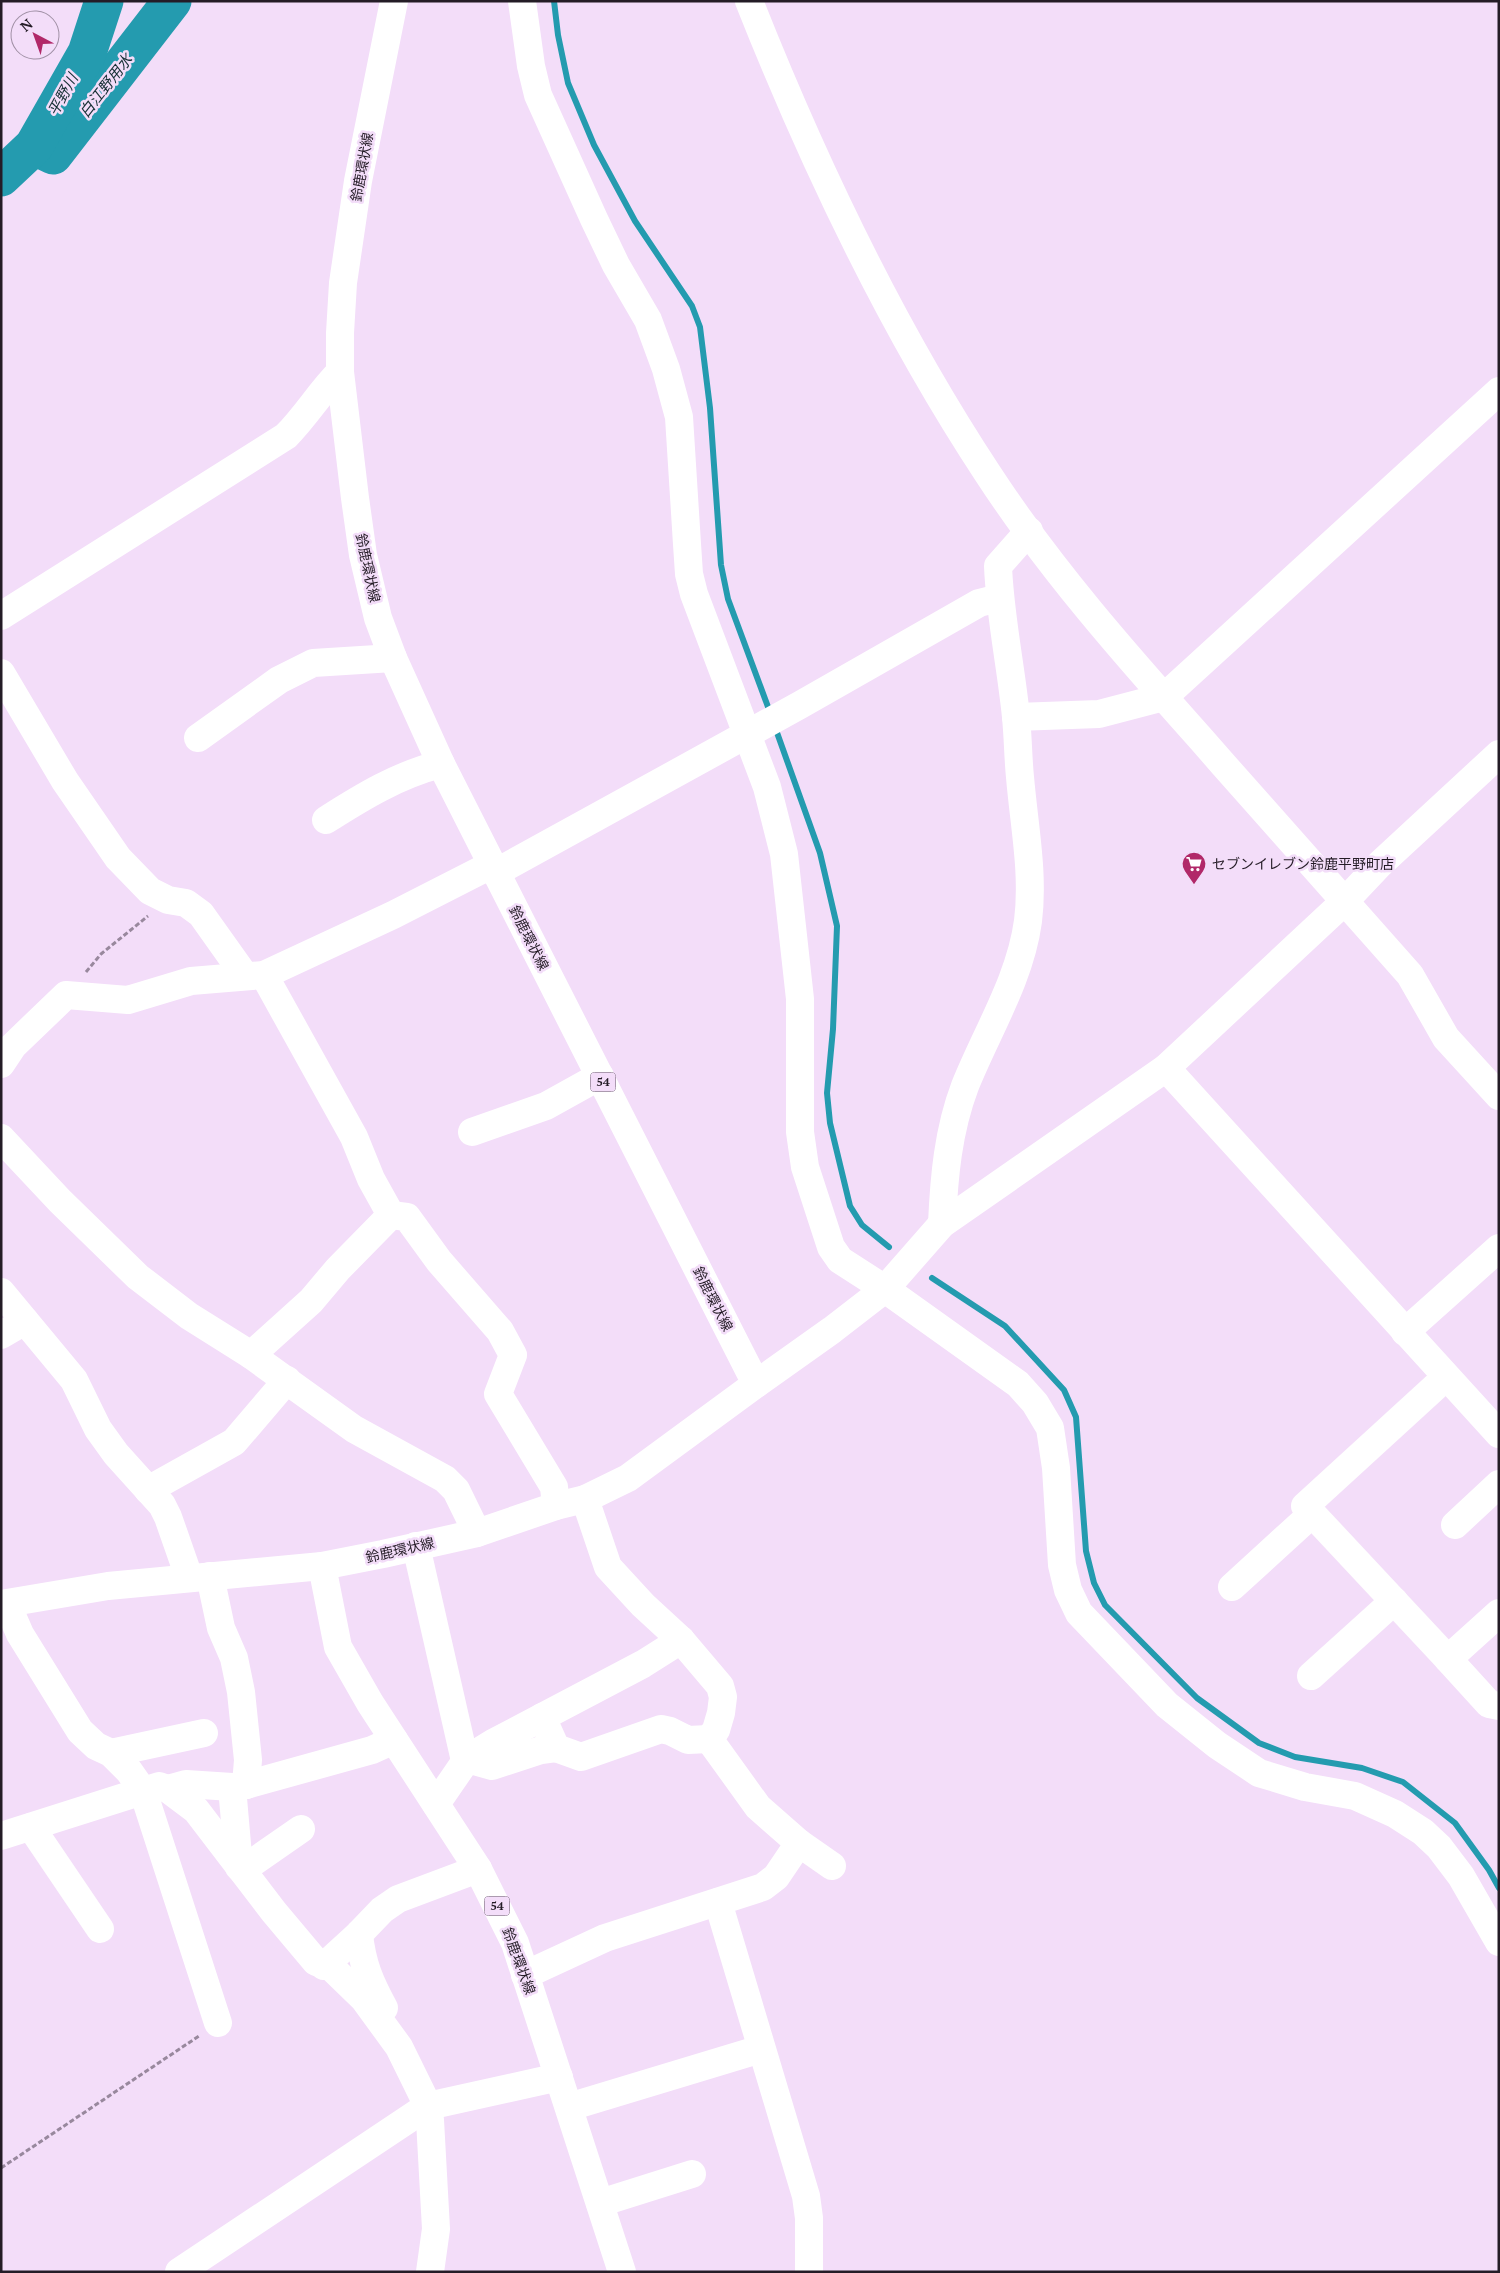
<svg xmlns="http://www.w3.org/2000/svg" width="1500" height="2273" viewBox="0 0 1500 2273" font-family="'PT Serif','Noto Sans JP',serif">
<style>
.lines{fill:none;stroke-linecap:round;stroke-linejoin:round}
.stream{stroke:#249baf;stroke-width:6}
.river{stroke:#249baf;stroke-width:39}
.path{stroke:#98889d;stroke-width:3;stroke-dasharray:5 2.5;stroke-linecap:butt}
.minor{stroke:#fff;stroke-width:28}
.major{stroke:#fff;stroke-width:28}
.labels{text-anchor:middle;stroke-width:5;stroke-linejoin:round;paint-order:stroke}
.shield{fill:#f3ddf9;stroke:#625665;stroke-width:1}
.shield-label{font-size:12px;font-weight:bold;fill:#241c26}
.street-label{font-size:14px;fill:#241c26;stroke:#f3ddf9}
.poi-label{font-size:14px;fill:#241c26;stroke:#f3ddf9;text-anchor:start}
.water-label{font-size:15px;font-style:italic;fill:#162f34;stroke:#f3ddf9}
</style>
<rect width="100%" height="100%" fill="#f3ddf9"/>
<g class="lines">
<g class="stream">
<path d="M554 1 558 35 568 83 594 145 635 221 692 306 700 327 710 408 721 565 728 599 771 715"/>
<path d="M775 727 820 853 837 926 833 1029 827 1093 830 1123 850 1206 862 1225 889 1247"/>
<path d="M932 1278 1005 1326 1064 1390 1076 1417 1086 1551 1094 1583 1105 1605 1197 1698 1259 1743 1295 1757 1362 1768 1403 1782 1455 1823 1489 1870 1499 1888"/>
</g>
<g class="river">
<path d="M34 146 53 155 172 1"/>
<path d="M1 177 34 146 87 53 104 1"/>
</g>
<g class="path">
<path d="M86 972 101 954 148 916"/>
<path d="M1 2168 199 2036"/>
</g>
<g class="minor">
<path d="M522 1 531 66 538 95 594 219 616 265 648 320 666 369 679 417 687 544 689 574 694 594 767 787 784 854 800 999V1132L805 1167 831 1247 840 1260 885 1289 1018 1384 1035 1403 1050 1428 1056 1468 1062 1565 1068 1590 1079 1613 1167 1705 1217 1745 1259 1773 1305 1787 1355 1796 1395 1814 1423 1832 1439 1847 1461 1876 1499 1942"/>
<path d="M749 1C814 165 891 327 988 474 1050 569 1126 655 1201 739 1270 818 1340 896 1410 975L1446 1038 1499 1096"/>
<path d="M1 616 286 436C306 416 320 392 340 372"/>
<path d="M1 673 65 781 118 858 150 891 168 900 186 903 201 914 245 976"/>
<path d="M1016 717 1099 714 1164 697 1499 391"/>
<path d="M198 738 279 680 313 663 393 658"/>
<path d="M326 820C362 797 398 775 441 764"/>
<path d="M495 873 800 705 979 603 999 598"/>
<path d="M264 975 354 1137 371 1179 391 1215"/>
<path d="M1 1064 13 1046 66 995 128 1000 191 981 264 975 393 915 491 865"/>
<path d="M1166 1068 1499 1434"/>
<path d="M472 1132 546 1106 600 1076"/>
<path d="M1 1138 60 1201 138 1277 189 1316 251 1355 354 1429 445 1479 456 1490 477 1533"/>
<path d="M391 1215 407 1217 439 1261 500 1331 513 1355 498 1394 554 1487 556 1506"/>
<path d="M942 1224C944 1177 948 1131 965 1086 987 1031 1020 980 1028 921 1034 873 1024 825 1020 777 1018 757 1018 737 1016 717 1011 666 1000 617 998 566L1029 531"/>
<path d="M1 1292 74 1380 98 1429 116 1454 162 1505 168 1517 189 1577"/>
<path d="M1405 1332 1499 1248"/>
<path d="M1 1335 25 1321"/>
<path d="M251 1355 311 1301 338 1269 391 1215"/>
<path d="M1446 1377 1305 1506 1448 1659"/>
<path d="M756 1384 832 1330 885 1289 942 1224 1166 1068 1345 901 1380 864 1499 754"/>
<path d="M148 1490 234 1442 287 1380"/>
<path d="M1455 1525 1499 1484"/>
<path d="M416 1546 465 1761"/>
<path d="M210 1576 221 1628 234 1658 241 1692 248 1760 246 1785"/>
<path d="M1232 1587 1312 1514"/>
<path d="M7 1604 20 1634 80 1731 96 1746 111 1753 129 1771 143 1791 159 1786 168 1789 196 1810 274 1912 316 1962 332 1968 364 1999 399 2047 428 2106 430 2120 436 2229 430 2272"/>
<path d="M1499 1613 1448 1659 1489 1704 1499 1706"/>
<path d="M1311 1676 1394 1601"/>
<path d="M542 1717 556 1748 581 1757 661 1729 670 1731 688 1740 709 1739"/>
<path d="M111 1753 204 1733"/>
<path d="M467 1759 492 1766 541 1750 556 1748"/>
<path d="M232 1787 239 1867"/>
<path d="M168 1789 186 1784 232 1787 246 1785 372 1750 394 1740"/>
<path d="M436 1804 467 1759 493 1743 643 1664 681 1640"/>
<path d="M31 1827 100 1929"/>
<path d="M1 1836 143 1791 218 2023"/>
<path d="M799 1843 832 1866"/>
<path d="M242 1870 301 1829"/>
<path d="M718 1902 806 2196 809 2218V2272"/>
<path d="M359 1934C362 1964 370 1982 384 2008"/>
<path d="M324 1966 359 1934 382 1910 398 1899 478 1869"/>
<path d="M525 1975 605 1938 763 1887 776 1877 799 1843 758 1807 709 1739 716 1730 721 1713 723 1697 720 1686 681 1640 643 1605 608 1567 585 1499"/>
<path d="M569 2107 761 2049"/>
<path d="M600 2203 692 2174"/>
<path d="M179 2272 428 2106 559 2077"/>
</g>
<g class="major">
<path d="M322 1566 338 1647 370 1703 478 1869 515 1943 622 2272"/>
<path d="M1 1604 108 1586 322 1566 383 1554 477 1533 556 1506 585 1499 628 1478 756 1384 441 764 393 658 378 618 363 555 355 498 340 372V333L343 283 358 181 394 1"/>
</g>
</g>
<defs>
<symbol id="supermarket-pin" viewBox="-11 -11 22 30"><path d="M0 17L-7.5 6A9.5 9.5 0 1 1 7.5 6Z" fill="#b12869" stroke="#f3ddf9"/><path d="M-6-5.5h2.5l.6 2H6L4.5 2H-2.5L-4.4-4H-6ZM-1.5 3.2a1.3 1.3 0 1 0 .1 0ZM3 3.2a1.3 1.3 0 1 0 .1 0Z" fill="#fff"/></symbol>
</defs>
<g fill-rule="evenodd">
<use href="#supermarket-pin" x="1180" y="850" width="28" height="38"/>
</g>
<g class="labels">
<g class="shield">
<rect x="590.5" y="1072.5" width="25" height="19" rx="4"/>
<rect x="484.5" y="1896.5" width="25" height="19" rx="4"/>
</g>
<g class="shield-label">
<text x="603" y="1086">54</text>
<text x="497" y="1910">54</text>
</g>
<g class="street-label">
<text transform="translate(362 167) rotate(-80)" y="5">鈴鹿環状線</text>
<text transform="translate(368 568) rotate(78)" y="5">鈴鹿環状線</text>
<text transform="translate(529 938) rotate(63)" y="5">鈴鹿環状線</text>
<text transform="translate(713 1299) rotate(63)" y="5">鈴鹿環状線</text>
<text transform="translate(400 1550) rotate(-13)" y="5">鈴鹿環状線</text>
<text transform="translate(519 1961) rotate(70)" y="5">鈴鹿環状線</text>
</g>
<g class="poi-label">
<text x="1212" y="869">セブンイレブン鈴鹿平野町店</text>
</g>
<g class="water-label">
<text transform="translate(106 86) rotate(-52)" y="5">白江野用水</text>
<text transform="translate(63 95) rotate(-61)" y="5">平野川</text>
</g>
</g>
<rect width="1500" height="2273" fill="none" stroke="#241c26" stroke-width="5"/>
<g transform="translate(35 35) rotate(319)"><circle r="24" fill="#f3ddf9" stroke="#a090a5"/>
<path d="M0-4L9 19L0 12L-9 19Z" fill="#b12869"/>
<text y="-8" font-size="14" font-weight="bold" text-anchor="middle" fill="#241c26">N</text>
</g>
</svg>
